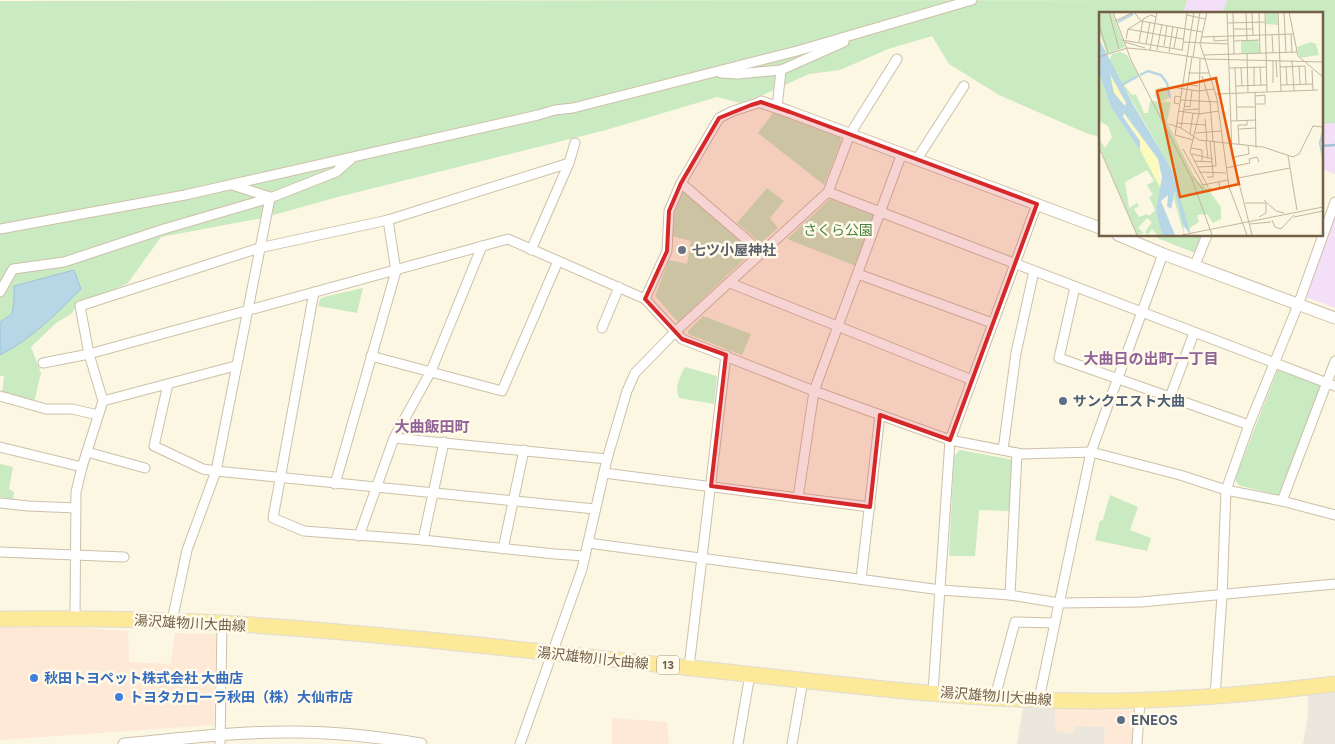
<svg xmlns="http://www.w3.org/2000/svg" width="1335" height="744" viewBox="0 0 1335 744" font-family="Figtree,'Noto Sans JP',sans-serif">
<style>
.commercial{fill:#fde9d6}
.industrial{fill:#ebe7dd}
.education{fill:#f4dff8}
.green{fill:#caeac1}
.water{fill:#b7d6e6;stroke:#9dc4d8}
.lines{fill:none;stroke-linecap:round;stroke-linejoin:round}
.stream{stroke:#9dc4d8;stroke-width:2.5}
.minor-casing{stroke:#cec0a9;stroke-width:11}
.tertiary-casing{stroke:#cec0a9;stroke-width:13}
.primary-casing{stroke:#e0dcd7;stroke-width:17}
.minor{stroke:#fff;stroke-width:9}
.tertiary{stroke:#fff;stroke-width:11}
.primary{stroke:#fce99a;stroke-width:15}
.marked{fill:#d62828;fill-opacity:0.2;stroke:#d62828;stroke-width:4;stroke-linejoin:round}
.worship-dot{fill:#6b7280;stroke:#fffae9;stroke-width:2}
.service-dot{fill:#5c6f8a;stroke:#fffae9;stroke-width:2}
.shop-dot{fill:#3f7fe0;stroke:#fffae9;stroke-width:2}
.labels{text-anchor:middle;stroke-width:5;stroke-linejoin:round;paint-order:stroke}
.shield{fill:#fffae9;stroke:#9e8e78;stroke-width:1}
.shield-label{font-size:12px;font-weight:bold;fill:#746048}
.park-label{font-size:14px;fill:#4a8043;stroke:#fffae9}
.worship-label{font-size:14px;font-weight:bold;fill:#5b616d;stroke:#fffae9;text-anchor:start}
.service-label{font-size:14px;font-weight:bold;fill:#4e5e75;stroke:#fffae9;text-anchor:start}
.street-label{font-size:14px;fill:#746048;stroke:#fffae9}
.shop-label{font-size:14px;font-weight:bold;fill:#366cbe;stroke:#fffae9;text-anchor:start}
.neighbourhood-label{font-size:15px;font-weight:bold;fill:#906498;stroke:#fffae9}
.inset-river{fill:none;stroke:#b7d6e6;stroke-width:2.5}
.inset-road{fill:none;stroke:#c2b69f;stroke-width:1}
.view{fill:#e8590c;fill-opacity:0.15;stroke:#e8590c;stroke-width:2.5}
.inset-edge{fill:none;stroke:#746048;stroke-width:2.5}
</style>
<rect width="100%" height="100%" fill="#fcf7e2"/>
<g class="commercial">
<path d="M0 627H68L128 631 129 662 171 664 175 633 216 634 214 725 0 740Z"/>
<path d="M1055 709 1135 710 1134 744H1104L1105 727 1075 726V733L1056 732Z"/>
<path d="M612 718 667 722 669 744H612Z"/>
</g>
<g class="industrial">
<path d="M1335 691V744H1303L1308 715V695Z"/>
<path d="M1023 708 1055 709 1056 732 1074 733 1075 726 1105 727 1104 744H1017Z"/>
</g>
<g class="education">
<path d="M1187 0H1335V174L1321 169V14H1183Z"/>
<path d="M1335 217V308L1306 297Z"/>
</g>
<g class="green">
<path d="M1187 0 1183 14H1100V137L1086 133 999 95 949 64 932 36 888 49 840 70 809 74 763 95 740 103 717 97 606 130 334 198 263 218 161 237 128 283 111 291 79 302 71 314 56 323 31 347 41 373 34 403 2 393 4 376H0V355C32 339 56 314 81 289L74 270 14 300 12 314 0 322V233L252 176 0 228V1Z"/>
<path d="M1228 0H1335V123L1321 124V14H1221Z"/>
<path d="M774 112 836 134 840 137 841 142 824 185 758 133Z"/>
<path d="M683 188 752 252 678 322 655 296 669 260 687 264 691 241 672 236C672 215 675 206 683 188Z"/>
<path d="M767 188 784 201 770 218 778 228 762 242 757 240 737 223Z"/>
<path d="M830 199 875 216 856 266 787 239Z"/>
<path d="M1159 235H1202L1195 253 1157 238Z"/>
<path d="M363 288 357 313 318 306 320 299 324 297Z"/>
<path d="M703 316 751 334 742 355 688 334V331Z"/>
<path d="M685 367 717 376 714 404 679 398C674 388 680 376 685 367Z"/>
<path d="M1278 369 1323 386 1281 496 1238 485 1235 479Z"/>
<path d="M960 450 1014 460 1011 511 979 510 975 556H949L954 456Z"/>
<path d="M0 464 13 467 9 489 14 492 13 501 0 497Z"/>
<path d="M1110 495 1138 507 1130 530 1151 538 1147 551 1095 540 1100 521 1103 520Z"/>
</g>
<path class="water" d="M74 270 81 289C56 314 32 339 0 355V322L12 314 14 300V286Z"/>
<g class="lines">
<path class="stream" d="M1321 146 1335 145"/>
<defs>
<g id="minor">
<path d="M721 73 738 74 781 70 844 42"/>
<path d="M777 108 781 70"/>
<path d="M917 159 964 86"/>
<path d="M681 183 762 253"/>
<path d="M232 185 270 197"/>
<path d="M828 192 1335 386"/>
<path d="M0 229 185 195 538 115 555 110 573 108 797 51 972 0"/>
<path d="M531 250 569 163 575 143"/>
<path d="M1195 265 1207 235"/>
<path d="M858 274 992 323"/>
<path d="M730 283 972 380"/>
<path d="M1075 287 1059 358 1249 425"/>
<path d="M0 292 13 269 64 262 164 229 270 198 336 172 351 159"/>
<path d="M314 292 273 518 304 531 423 540 555 554 585 556"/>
<path d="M645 299 667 251 669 211 681 183 719 118 733 111 761 102"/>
<path d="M602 328 619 287"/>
<path d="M371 356 502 391 558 261"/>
<path d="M43 363 89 354 508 239 645 299 682 339 814 391 950 440 1022 454 1091 452 1180 475 1226 490 1282 501 1335 515"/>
<path d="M168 384 154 446 203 469 216 471 595 509"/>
<path d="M0 396 46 409H72L98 415"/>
<path d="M1170 397 1194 333"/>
<path d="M103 401 235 366"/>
<path d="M394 438 607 459"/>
<path d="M0 447 82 467"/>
<path d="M1003 450 1016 353 1034 271"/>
<path d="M87 452 145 468"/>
<path d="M604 473 870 507"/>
<path d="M335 484 396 271 388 220"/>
<path d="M798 498 814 391 902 153"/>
<path d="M1282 501 1335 361"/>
<path d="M0 503 28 506 76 508"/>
<path d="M359 536 394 438 431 371 482 246"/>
<path d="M423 540 444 442"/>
<path d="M588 543 941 590 1010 595 1059 603 1141 602 1335 584"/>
<path d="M503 549 524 450"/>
<path d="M0 552 124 557"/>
<path d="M861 579 880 415"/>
<path d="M1010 595 1017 453"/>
<path d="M75 618 76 492 82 467 103 401 89 354 80 306 259 248 388 220 569 163"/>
<path d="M172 621 187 550 216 471 270 198"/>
<path d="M689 667 726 355"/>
<path d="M933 692 950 440 1037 204"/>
<path d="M1215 696 1222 596 1226 490 1249 425 1298 305 1335 202"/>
<path d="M995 697 1015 622 1055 623"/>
<path d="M1039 699 1091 452 1163 254"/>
<path d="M220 744 222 623"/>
<path d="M520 744 582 569 607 459 627 391 635 373 675 332 828 192 850 134 897 59"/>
<path d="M738 744 750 674"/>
<path d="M792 744 803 680"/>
<path d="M1137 744 1140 701"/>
</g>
<g id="tertiary">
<path d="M761 102 790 112 1100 228"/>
<path d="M1118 235 1163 254 1335 318"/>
<path d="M124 744C181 739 239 731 296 732 338 732 379 737 421 744"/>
</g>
<path id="primary" d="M0 619C74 618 148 619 222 623 379 633 535 651 691 668 822 682 954 700 1087 701 1170 702 1253 694 1335 684"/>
</defs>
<use href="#minor" class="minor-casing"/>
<use href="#tertiary" class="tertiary-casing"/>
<use href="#primary" class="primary-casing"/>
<use href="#minor" class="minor"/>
<use href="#tertiary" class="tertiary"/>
<use href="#primary" class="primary"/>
</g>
<path class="marked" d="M761 102 790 112 1037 204 950 440 880 415 870 507 711 486 726 355 682 339 645 299 667 251 669 211 681 183 719 118 751 105Z"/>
<circle class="worship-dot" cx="682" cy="250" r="5"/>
<g class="service-dot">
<circle cx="1063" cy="401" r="5"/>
<circle cx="1121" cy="720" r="5"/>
</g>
<g class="shop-dot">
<circle cx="34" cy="678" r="5"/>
<circle cx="119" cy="697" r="5"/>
</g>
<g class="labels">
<rect class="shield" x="657" y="655.5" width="22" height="19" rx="4"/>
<g class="shield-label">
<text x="668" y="669">13</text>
</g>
<g class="park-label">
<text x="838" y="235">さくら公園</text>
</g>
<g class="worship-label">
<text x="692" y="255">七ツ小屋神社</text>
</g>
<g class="service-label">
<text x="1073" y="406">サンクエスト大曲</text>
<text x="1131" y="725">ENEOS</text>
</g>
<g class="street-label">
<text transform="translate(190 623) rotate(3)" y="5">湯沢雄物川大曲線</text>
<text transform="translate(593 658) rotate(6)" y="5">湯沢雄物川大曲線</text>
<text transform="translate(996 696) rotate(4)" y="5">湯沢雄物川大曲線</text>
</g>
<g class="shop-label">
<text x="44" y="683">秋田トヨペット株式会社 大曲店</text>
<text x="129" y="702">トヨタカローラ秋田（株）大仙市店</text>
</g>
<g class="neighbourhood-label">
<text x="1151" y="364">大曲日の出町一丁目</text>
<text x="432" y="432">大曲飯田町</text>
</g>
</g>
<g transform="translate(1099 12)">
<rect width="224" height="224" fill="#fcf7e2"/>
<path d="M0 0H13L26 35 8 42 0 19ZM167 1H178L179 13 167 12ZM159 28 161 41 142 42V29ZM212 30 217 32 220 43 201 46 198 35ZM21 40 28 43 40 64 25 73 33 83 37 82 45 101H49L51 89 72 90 68 110 97 168 108 176 112 175 111 180 122 195V207L114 211 108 202 98 203 100 210 89 217 92 223 87 215 72 156 10 49 13 42ZM0 61 12 95 37 129 62 177 57 200 63 223H58L53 217 49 223 46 220 53 210 48 206 39 216 45 221 38 223 0 133V127L6 136 13 125 9 114 0 109ZM48 158 55 169 48 173 54 183 50 185 56 198 50 204 48 202 40 205 35 197 40 194 38 191 30 196 26 170ZM56 82a7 7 0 1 1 14 0a7 7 0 1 1-14 0ZM76 178 84 203 85 223 75 187Z" fill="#caeac1" fill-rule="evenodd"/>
<path d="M10 63 17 71 26 94 15 81ZM15 87 59 147 62 177 41 138 43 135 37 122Z" fill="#fcfabc"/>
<path d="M0 27 35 94 72 156 92 223 84 213 76 179 72 197 68 194 69 183 62 189 76 223H63L57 200 63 165 59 147 25 101 24 105 41 129V138L12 95 0 61ZM11 62 27 91 26 94 15 81Z" fill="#b7d6e6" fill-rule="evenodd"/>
<path class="inset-river" d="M19 10 34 2M41 63 49 59 62 63 68 71 71 86M23 73 39 64M224 120 221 131 224 144"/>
<path class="inset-road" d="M10 0 20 37M14 0 32 48 93 167 113 223M35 0 42 9 103 20M128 0 133 143 153 223M134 0 135 42M147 0 148 28M153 0 154 23M160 0 161 41M166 0 168 80M179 0 182 80M185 0 187 41M190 0 199 44 224 65M88 3 106 7M16 9 35 0M128 11 166 10M0 12 9 41M29 17 84 27M134 17H154M173 22 174 41M192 22 193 41M115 24V29L129 28M102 25 195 22M27 27 29 17 42 9M23 28 83 38M135 29 160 28M26 30 46 36M40 30 44 7 52 3 57 5M84 30 129 32M47 32 51 10M65 34 68 13M75 36 79 15M50 38 106 47 101 32 108 0M58 38 63 12M83 39 88 0M70 40 74 14M148 42 149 80M105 43 198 40M0 45 28 36 51 38 58 0M94 45 101 0M101 46 100 102 91 140 109 175M174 48V71M177 48 178 65M193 48 195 79M187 54 188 73M200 54 201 72M206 54 207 72M155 55V74M161 55 162 73M181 55 206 54M130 56 167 55M136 56 137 81M142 56 143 74M213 58 214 79M89 61H110M103 64 111 90 114 129M84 72 99 74M182 73 214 72M136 74 168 73M73 75 99 79 115 77M156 80 157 136M137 81 138 109M117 82 219 78M156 84 166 83V92H156M81 88 119 90M80 92 75 91 76 84 82 85M85 94 91 95 93 78M138 95H156M85 98 100 97M79 99 100 102 120 99M106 107 108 129M132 109 157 108M78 111 107 113M70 112 82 116 100 128 164 135 194 145 200 142 214 114 224 115M82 116 93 45M140 117 157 116M97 121 122 119M91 122 94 101M94 128 76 123 95 0M107 129 109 146M140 132 139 113H148V108M0 135 38 223M92 136 103 138V149M84 137 104 173 129 168M93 142 114 147M189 144 198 198M135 145 150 142 149 134M95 149 113 150M99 155 117 154 115 129M127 156 151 151 150 147 158 145 160 150M100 160 127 161M94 164 106 181M108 165H114V161L111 129M139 166 191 156M120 170 121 177 130 175M165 188 177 199 185 201M146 191H167V201L160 205M195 205 224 199M173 208 176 215 182 217 195 203M151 212 172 210M83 223 224 195M148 223 130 175 118 87 106 47 224 50"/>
<path class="view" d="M117 66 140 172 81 185 58 79Z"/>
<rect width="224" height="224" class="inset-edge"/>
</g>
</svg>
